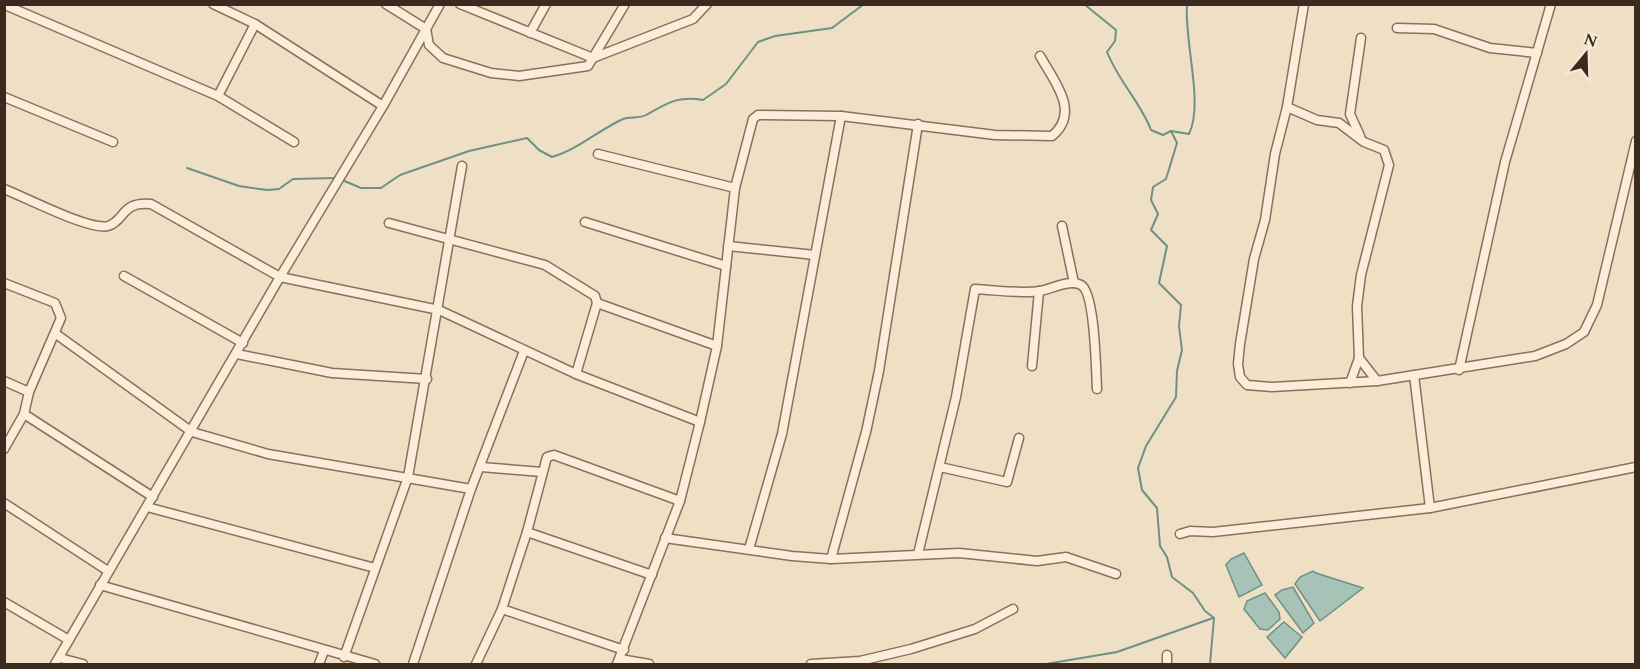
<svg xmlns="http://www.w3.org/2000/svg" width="1640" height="669" viewBox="0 0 1640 669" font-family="Spectral,serif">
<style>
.water{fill:#a7c3b8;stroke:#6d9185;stroke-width:1.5}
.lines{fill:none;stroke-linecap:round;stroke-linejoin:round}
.stream{stroke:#6d9185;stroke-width:2}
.minor-casing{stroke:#8b705a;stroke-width:11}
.minor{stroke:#faedd9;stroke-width:8}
</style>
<rect width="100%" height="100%" fill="#efdfc5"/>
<g class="water">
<path d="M1244 553 1262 585 1239 597 1226 565 1231 559Z"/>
<path d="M1313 571 1316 573 1363 588 1320 621 1295 584 1300 577Z"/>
<path d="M1293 587 1314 623 1303 633 1275 595 1282 590Z"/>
<path d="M1265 593 1279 612 1280 619 1268 630 1260 629 1244 609 1247 601Z"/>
<path d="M1284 622 1302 637 1285 658 1267 637Z"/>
</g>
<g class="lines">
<g class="stream">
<path d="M1084 4 1116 30 1115 41 1107 52C1119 82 1141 103 1151 130L1163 135 1171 131 1189 134C1204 103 1184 42 1187 4"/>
<path d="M1171 131 1177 143 1166 179 1153 187 1151 200 1158 214 1151 230 1167 246 1159 283 1181 305 1179 326 1182 350 1177 371 1176 397 1146 446 1138 468 1142 490 1157 508 1160 546 1167 557 1172 577 1193 593 1205 611 1214 618 1210 664"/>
<path d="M187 168 239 186 267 190 279 189 293 179 336 178"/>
<path d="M342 180 361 188H381L400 175 469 151 527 138 539 150 552 157C577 150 599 130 623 119 630 116 639 119 646 115 666 104 678 95 703 100L726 84 758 42 775 36 832 28 864 4"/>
<path d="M1046 664 1117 652 1213 618"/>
</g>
<defs>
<g id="minor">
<path d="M213 4 255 24 383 106"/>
<path d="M386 4 426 29 429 45 443 58 491 73 519 76 588 66 625 4"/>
<path d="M460 4 593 58 693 19 707 4"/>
<path d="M1304 4 1287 107 1275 154 1265 220 1254 259 1240 344 1238 364 1240 377 1247 385 1272 387 1377 381 1535 356 1566 344 1584 332 1597 305 1636 141"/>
<path d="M5 5 218 96 294 142"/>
<path d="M1397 28 1434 29 1490 48 1537 53"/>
<path d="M530 33 546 4"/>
<path d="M218 96 255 24"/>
<path d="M4 97 113 142"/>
<path d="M1287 107 1317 120 1339 123 1364 142 1384 150 1389 165 1361 275 1357 306 1359 358 1350 383"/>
<path d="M1360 136 1350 114 1361 38"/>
<path d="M598 154 735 188"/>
<path d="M4 189C25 197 90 231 108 226 125 221 121 201 151 204L280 277 439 310 576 374 700 422"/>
<path d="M585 222 726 266"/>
<path d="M389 223 545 265 595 296 597 303 576 374"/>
<path d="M1062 226 1074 283"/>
<path d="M728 246 815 255"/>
<path d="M124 276 243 343"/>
<path d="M4 283 55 303 61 318 29 392 24 414 4 449"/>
<path d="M597 303 717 346"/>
<path d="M56 334 192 432 268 454 471 489"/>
<path d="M237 354 332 373 427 379"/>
<path d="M1359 358 1377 381"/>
<path d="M1032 366 1039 291"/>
<path d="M1459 370 1505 162 1551 4"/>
<path d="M1414 375 1430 508"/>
<path d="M4 381 29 392"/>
<path d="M24 414 153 497"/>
<path d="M481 467 542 472"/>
<path d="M940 467 1007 482 1019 438"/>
<path d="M4 503 108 571"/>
<path d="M147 507 375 568"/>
<path d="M527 532 652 575"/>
<path d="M1180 534 1190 531 1213 532 1430 508 1636 467"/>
<path d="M665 538 792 556 831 559 959 553 1037 561 1066 557 1116 574"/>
<path d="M749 549 782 434 841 116"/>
<path d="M918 554 956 397 975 289C996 290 1020 294 1040 291 1052 289 1069 279 1081 285 1095 292 1096 371 1097 389"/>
<path d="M831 559 866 432 879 371 918 124"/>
<path d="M100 585 375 664"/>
<path d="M4 602 69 640"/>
<path d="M502 609 624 650"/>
<path d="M344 657 408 477 462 166"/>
<path d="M60 658 83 664"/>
<path d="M620 659 649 664"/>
<path d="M55 664 280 277 383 106 440 4"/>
<path d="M319 664 324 651"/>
<path d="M413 664 471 489 524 351"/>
<path d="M476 664 502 609 527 532 547 457 554 455 680 501"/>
<path d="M617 664 680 501 700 422 717 346 735 188 753 119 758 115 841 116 995 135 1052 136C1081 112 1054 81 1040 56"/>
<path d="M811 664 860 661 911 649 975 629 1013 609"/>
<path d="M1167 664V655"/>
</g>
</defs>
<use href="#minor" class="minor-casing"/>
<use href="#minor" class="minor"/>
</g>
<rect width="1640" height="669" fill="none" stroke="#3b2a1f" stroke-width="12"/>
<g transform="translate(1586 54) rotate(19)" stroke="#f6ead5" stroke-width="4.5" paint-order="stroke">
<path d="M0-4.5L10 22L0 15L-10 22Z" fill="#3b2a1f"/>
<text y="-9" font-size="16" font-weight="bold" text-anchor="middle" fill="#3b2a1f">N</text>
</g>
</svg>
